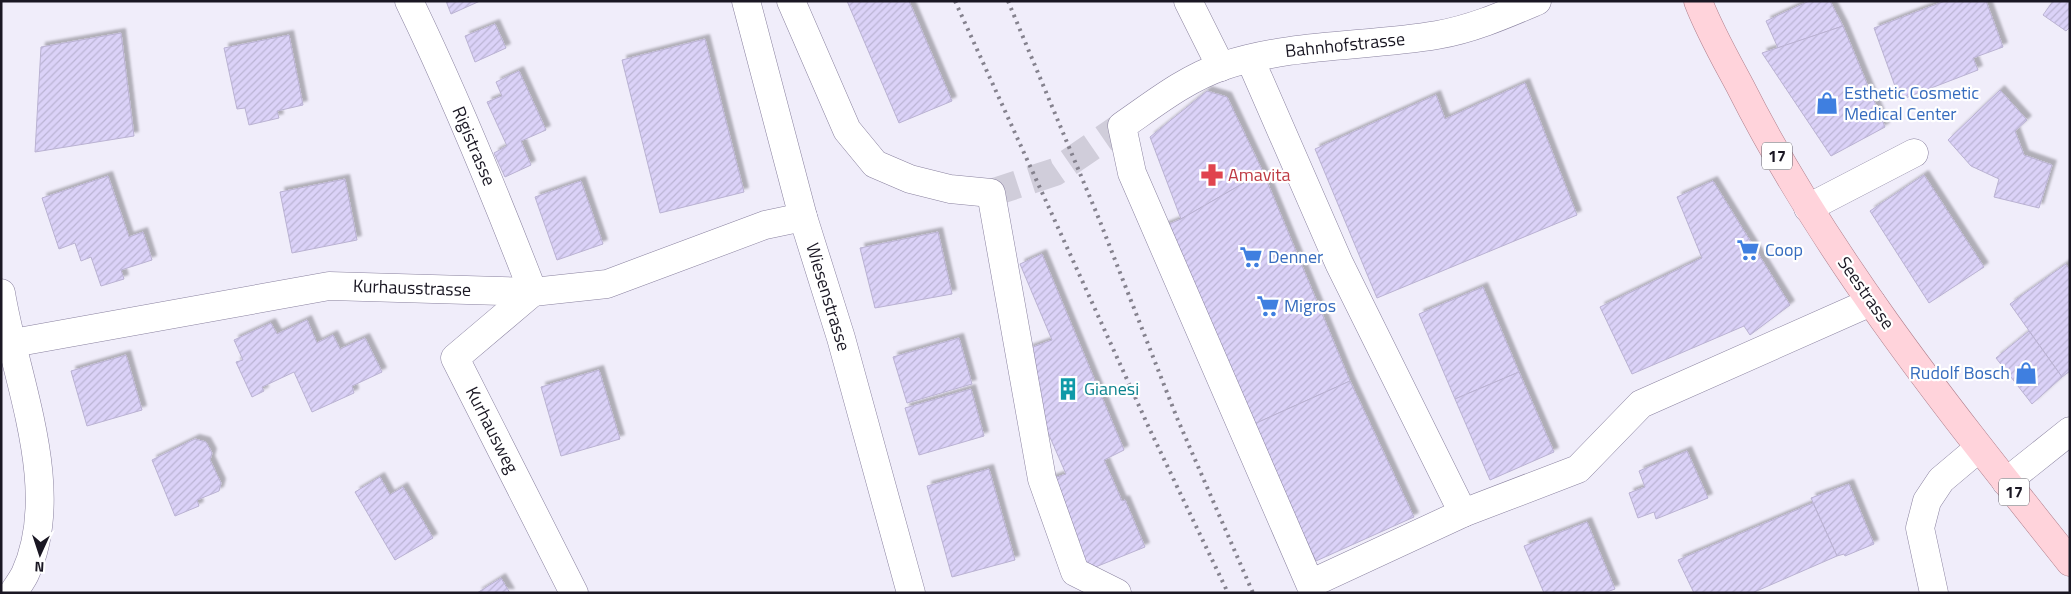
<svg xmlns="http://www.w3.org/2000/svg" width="2071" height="594" viewBox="0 0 2071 594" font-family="'Titillium Web',sans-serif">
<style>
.building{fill:url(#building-hatch);stroke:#bab2d2;filter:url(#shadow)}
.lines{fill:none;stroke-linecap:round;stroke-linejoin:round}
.minor-tunnel{stroke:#d0cdda;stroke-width:28;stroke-dasharray:28 14;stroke-linecap:butt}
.minor-casing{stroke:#89819f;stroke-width:29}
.major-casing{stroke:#af7e8b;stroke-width:29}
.minor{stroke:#fff;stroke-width:28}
.major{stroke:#ffd3db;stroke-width:28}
.rail{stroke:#85828e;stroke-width:4;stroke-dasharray:2.5 5;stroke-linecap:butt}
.labels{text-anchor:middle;stroke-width:4.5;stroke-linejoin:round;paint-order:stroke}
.shield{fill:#fff;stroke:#5f5d65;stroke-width:1}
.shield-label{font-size:16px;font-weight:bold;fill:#1a1723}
.street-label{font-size:18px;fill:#1a1723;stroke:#fff}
.shop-label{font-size:18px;fill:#366cbe;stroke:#fff;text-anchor:start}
.health-label{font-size:18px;fill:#be3a42;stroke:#fff;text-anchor:start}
.culture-label{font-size:18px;fill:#0d838f;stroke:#fff;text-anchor:start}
</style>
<defs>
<pattern id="building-hatch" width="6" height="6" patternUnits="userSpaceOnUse" patternTransform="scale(1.25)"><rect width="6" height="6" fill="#dbd2f8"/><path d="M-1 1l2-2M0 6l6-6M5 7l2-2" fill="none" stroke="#bbb4d4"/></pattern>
<filter id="shadow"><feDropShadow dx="4.5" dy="-4.5" stdDeviation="1" flood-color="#0004"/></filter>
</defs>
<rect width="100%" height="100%" fill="#f0edfa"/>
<g class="building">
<path d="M446 1H480L451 14Z"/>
<path d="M847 1H909L952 101 899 123Z"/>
<path d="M1809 1H1830L1843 26 1778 48 1766 21Z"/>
<path d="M1945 1H1986L2003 47 1973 58 1978 70 1900 100 1874 28Z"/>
<path d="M2053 1H2070V27L2066 31 2043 15Z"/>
<path d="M495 24 506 48 475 62 465 36Z"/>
<path d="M1843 26 1885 127 1831 156 1762 53Z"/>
<path d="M121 33 134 136 35 152 41 47Z"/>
<path d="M289 35 303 105 277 111 279 118 249 125 245 108 237 109 224 48Z"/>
<path d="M705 39 744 192 660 213 622 60Z"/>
<path d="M519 71 546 130 521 141 531 165 505 177 494 153 507 146 487 102 502 96 496 82Z"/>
<path d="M1525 83 1577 215 1377 298 1315 149 1436 95 1445 119Z"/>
<path d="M2000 90 2027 120 2015 131 2024 155 2052 165 2039 208 1994 197 1999 179 1971 166 1948 140Z"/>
<path d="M1207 91 1227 97 1263 172 1181 219 1150 137Z"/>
<path d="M1263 172 1350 381 1252 425 1162 227 1181 219Z"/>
<path d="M1924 175 1984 267 1929 303 1870 211Z"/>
<path d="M108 176 129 237 143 232 152 260 121 270 124 279 101 286 91 257 81 261 75 243 59 249 42 198Z"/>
<path d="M345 179 357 240 292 253 280 192Z"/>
<path d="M581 181 603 244 557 260 535 197Z"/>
<path d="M1713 181 1790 305 1750 335 1744 326 1632 374 1600 307 1702 258 1677 197Z"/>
<path d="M938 232 952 294 875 308 860 248Z"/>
<path d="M1042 254 1124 450 1104 460 1122 501 1125 500 1145 547 1088 570 1048 480 1066 474 1046 428 1028 349 1052 340 1020 264Z"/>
<path d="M2066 264 2070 270V371L2062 377 2010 304Z"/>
<path d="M1483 287 1519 372 1455 399 1419 314Z"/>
<path d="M307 320 317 343 333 335 340 349 365 338 382 372 352 386 354 393 312 412 294 372 262 387 264 391 252 397 236 362 243 360 234 340 271 323 277 334Z"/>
<path d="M2029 331 2062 377 2032 404 1996 358Z"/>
<path d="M959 338 972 384 907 403 893 357Z"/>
<path d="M126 355 142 410 87 426 71 371Z"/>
<path d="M599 370 620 439 561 456 541 387Z"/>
<path d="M1519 372 1554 452 1490 480 1455 399Z"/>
<path d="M1350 381 1414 517 1316 561 1252 425Z"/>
<path d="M971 389 984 436 919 455 905 408Z"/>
<path d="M195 439 206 442 212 453 210 460 221 483 219 491 197 500 199 506 175 516 152 460Z"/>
<path d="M1687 451 1708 498 1656 519 1654 512 1638 518 1629 493 1645 487 1639 471Z"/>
<path d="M989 469 1015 560 952 577 927 486Z"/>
<path d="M380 477 390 495 403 487 433 538 395 560 355 492Z"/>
<path d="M1849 484 1874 544 1845 556 1844 554 1837 556 1811 498Z"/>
<path d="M1813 503 1837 556 1752 593H1694L1678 560Z"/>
<path d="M1587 522 1615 589 1604 593H1544L1524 546Z"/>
<path d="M501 578 510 593H477Z"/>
</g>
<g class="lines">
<path class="minor-tunnel" d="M991 193 1055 172 1122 126"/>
<defs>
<g id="minor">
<path d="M409 1C455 96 495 194 533 292L455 358 574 593"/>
<path d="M746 1 803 217 841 338 911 593"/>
<path d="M791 1 847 130 875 164 910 179 950 189 991 193 1042 479 1075 572 1117 593"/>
<path d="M1188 1 1221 67"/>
<path d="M1250 59 1339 263 1463 513 1578 469 1641 404 1871 302"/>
<path d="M1808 208 1914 153"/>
<path d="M1 293C15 379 64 489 25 574 22 580 17 587 13 593"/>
<path d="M13 343 329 286 533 292 607 284 765 225 803 217"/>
<path d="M2006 482 2070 431"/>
<path d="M1463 513 1310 584 1132 173 1122 126C1154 104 1185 79 1223 66 1292 43 1366 47 1437 35 1472 29 1504 15 1537 1"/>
<path d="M1934 593 1920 528 1927 501 1941 480 1979 448"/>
</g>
<path id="major" d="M1698 1C1709 30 1725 58 1740 86 1827 259 1950 411 2070 562"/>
</defs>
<use href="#minor" class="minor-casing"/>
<use href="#major" class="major-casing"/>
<use href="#minor" class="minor"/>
<use href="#major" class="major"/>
<g class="rail">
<path d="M955 1 1150 430 1228 593"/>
<path d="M1008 1 1099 219 1177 418 1253 593"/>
</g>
</g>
<defs>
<symbol id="shop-bare" viewBox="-9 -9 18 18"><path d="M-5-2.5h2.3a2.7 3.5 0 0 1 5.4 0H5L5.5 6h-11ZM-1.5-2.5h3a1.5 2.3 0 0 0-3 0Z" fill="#3f7fe0" stroke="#fff" stroke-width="2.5" paint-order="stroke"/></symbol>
<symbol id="pharmacy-bare" viewBox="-9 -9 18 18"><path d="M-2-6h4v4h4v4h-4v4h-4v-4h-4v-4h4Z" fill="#e0444e" stroke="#fff" stroke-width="2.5" paint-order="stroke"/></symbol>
<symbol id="supermarket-bare" viewBox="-9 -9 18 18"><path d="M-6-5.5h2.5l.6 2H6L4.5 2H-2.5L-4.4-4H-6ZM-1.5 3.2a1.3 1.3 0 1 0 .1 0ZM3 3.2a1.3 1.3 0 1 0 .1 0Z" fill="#3f7fe0" stroke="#fff" stroke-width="2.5" paint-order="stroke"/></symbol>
<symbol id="building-bare" viewBox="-9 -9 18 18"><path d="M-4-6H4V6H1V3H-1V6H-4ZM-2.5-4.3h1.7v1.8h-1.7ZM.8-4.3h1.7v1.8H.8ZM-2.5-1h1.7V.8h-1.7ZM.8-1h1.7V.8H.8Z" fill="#0f9aa8" stroke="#fff" stroke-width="2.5" paint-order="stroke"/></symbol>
</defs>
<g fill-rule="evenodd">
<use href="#shop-bare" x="1811" y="87" width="32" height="32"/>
<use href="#pharmacy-bare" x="1196" y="159" width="32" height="32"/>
<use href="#supermarket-bare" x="1732" y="234" width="32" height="32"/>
<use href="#supermarket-bare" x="1235" y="241" width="32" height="32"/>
<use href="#supermarket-bare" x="1252" y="290" width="32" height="32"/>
<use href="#shop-bare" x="2010" y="357" width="32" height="32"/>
<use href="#building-bare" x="1052" y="373" width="32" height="32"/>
</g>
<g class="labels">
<g class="shield">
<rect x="1762" y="142.5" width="30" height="27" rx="4"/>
<rect x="1999" y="478.5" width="30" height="27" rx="4"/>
</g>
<g class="shield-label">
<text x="1777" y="162">17</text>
<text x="2014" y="498">17</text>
</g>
<g class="street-label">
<text transform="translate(1345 45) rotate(-6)" y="6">Bahnhofstrasse</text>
<text transform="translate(474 146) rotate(67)" y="6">Rigistrasse</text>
<text transform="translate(412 288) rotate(2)" y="6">Kurhausstrasse</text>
<text transform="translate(1866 293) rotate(55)" y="6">Seestrasse</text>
<text transform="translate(828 297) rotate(73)" y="6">Wiesenstrasse</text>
<text transform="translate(492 430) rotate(63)" y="6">Kurhausweg</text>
</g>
<g class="shop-label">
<text x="1844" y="99">Esthetic Cosmetic<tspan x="1844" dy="21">Medical Center</tspan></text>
<text x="1765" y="256">Coop</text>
<text x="1268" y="263">Denner</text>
<text x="1284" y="312">Migros</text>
<text x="2010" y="379" text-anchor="end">Rudolf Bosch</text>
</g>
<g class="health-label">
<text x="1228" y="181">Amavita</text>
</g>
<g class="culture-label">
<text x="1084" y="395">Gianesi</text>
</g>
</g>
<rect width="2071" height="594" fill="none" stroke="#1a1723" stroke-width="5"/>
<g transform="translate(40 554) rotate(183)" stroke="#ffffff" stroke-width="4" paint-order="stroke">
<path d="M0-4L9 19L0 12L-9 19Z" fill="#1a1723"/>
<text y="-8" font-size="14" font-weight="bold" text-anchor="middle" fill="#1a1723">N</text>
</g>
</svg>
